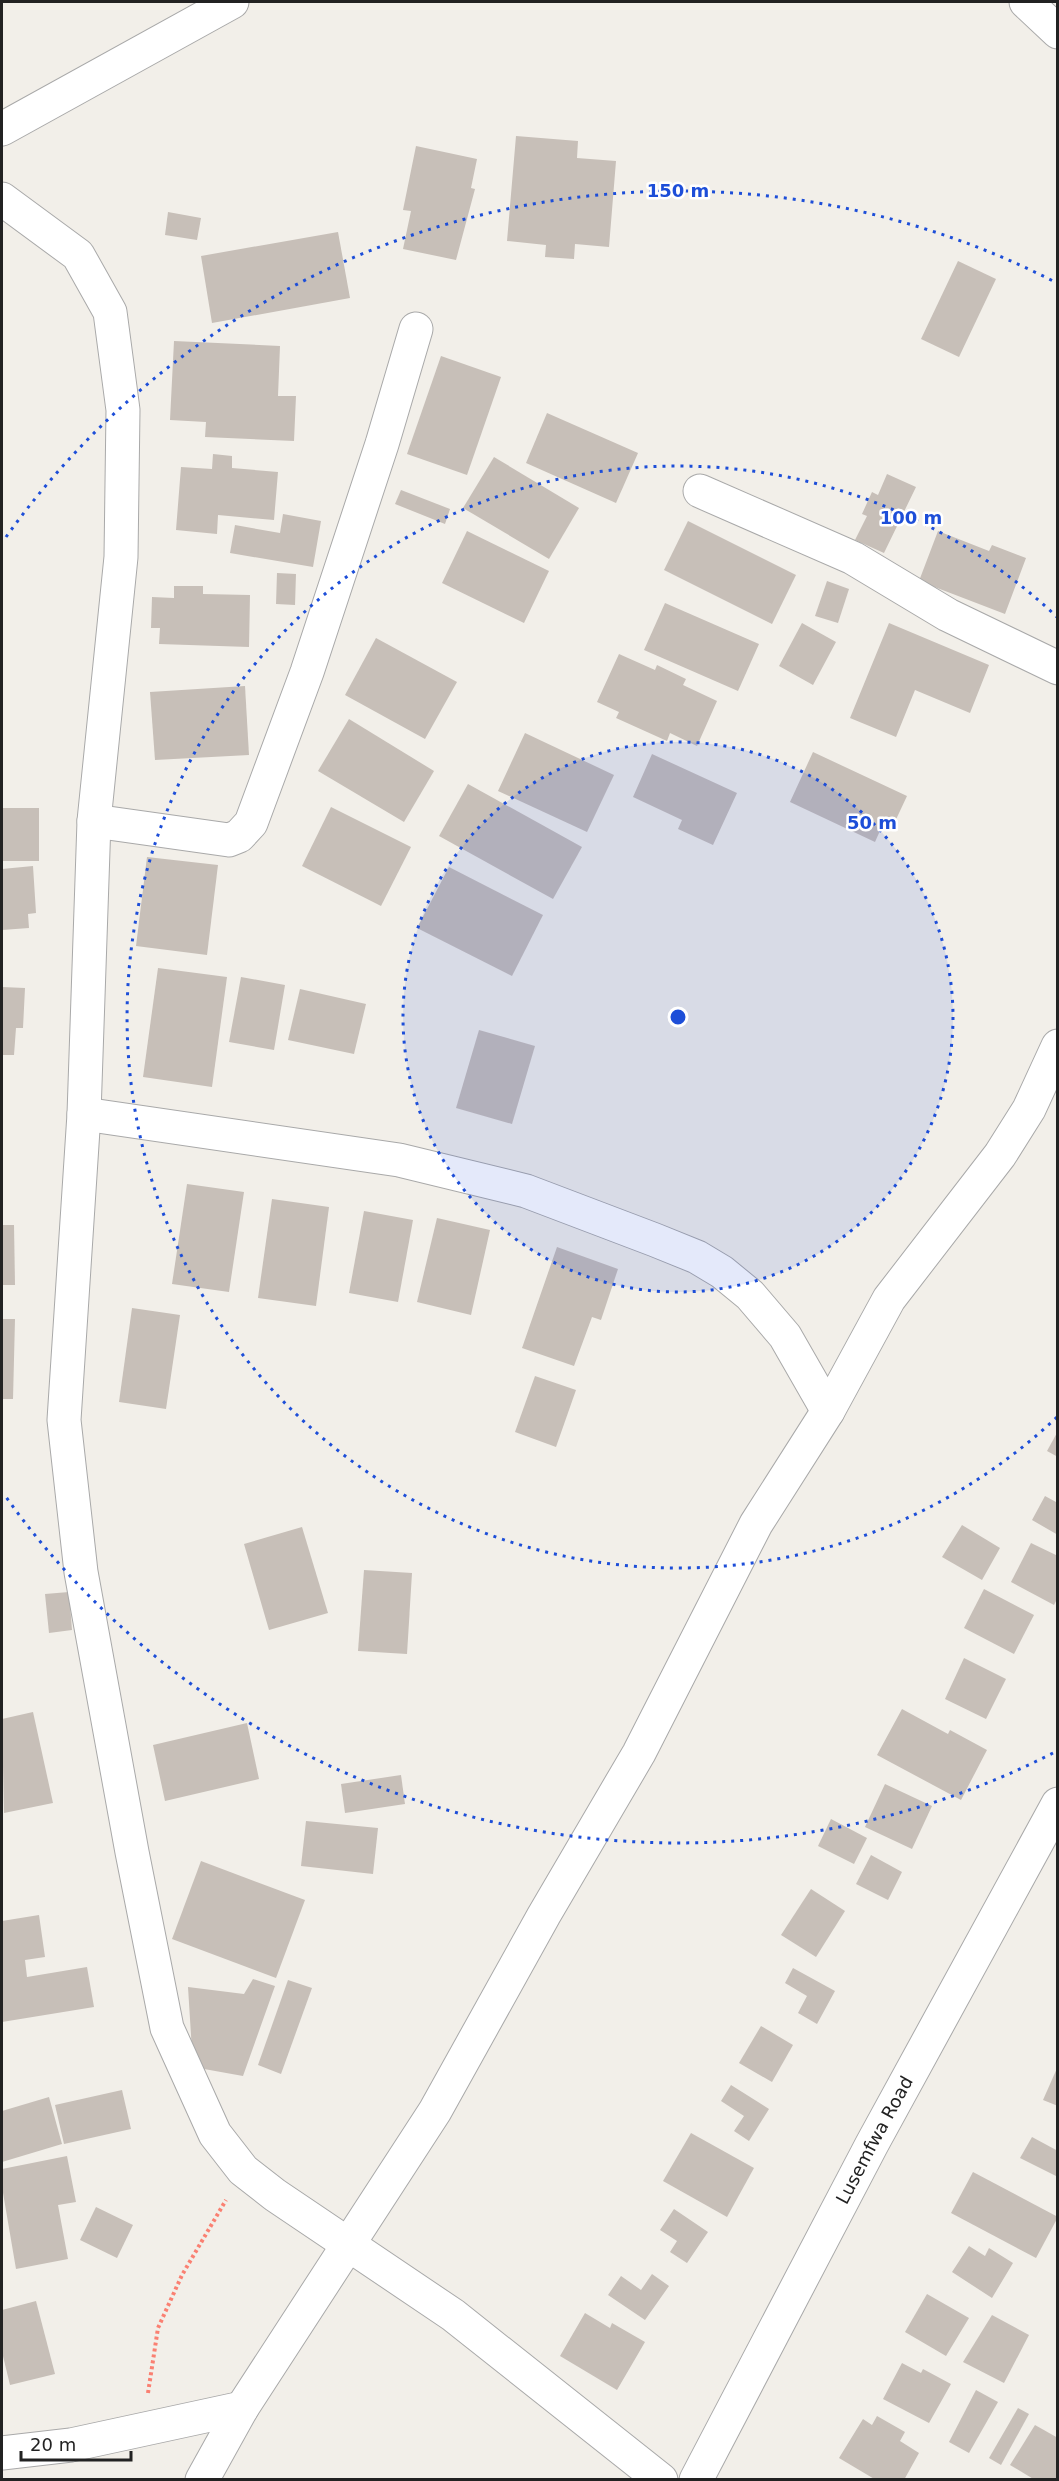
<svg xmlns="http://www.w3.org/2000/svg" width="1059" height="2481" viewBox="0 0 1059 2481" font-family="'DejaVu Sans',sans-serif">
<style>
.building{fill:#c7bfb8}
.lines{fill:none;stroke-linecap:round;stroke-linejoin:round}
.minor-casing{stroke:#a9a9a9;stroke-width:35}
.tertiary-casing{stroke:#a9a9a9;stroke-width:35}
.path{stroke:#fa8072;stroke-width:4;stroke-dasharray:3 3;stroke-linecap:butt}
.minor{stroke:#fff;stroke-width:33}
.tertiary{stroke:#fff;stroke-width:33}
.ring{fill:none;stroke:#1d4ed8;stroke-width:3;stroke-dasharray:3 6}
.labels{text-anchor:middle;stroke-width:5;stroke-linejoin:round;paint-order:stroke}
.street-label{font-size:18px;fill:#222;stroke:#fff}
.centre{fill:#1d4ed8;stroke:#fff;stroke-width:3}
.ring-label{font-size:18px;text-anchor:middle;font-weight:bold;fill:#1d4ed8;stroke:#fff;stroke-width:5;stroke-linejoin:round;paint-order:stroke}
</style>
<rect width="100%" height="100%" fill="#f2efe9"/>
<g class="building">
<path d="M516 136 578 141 577 158 616 161 609 247 575 244 574 259 545 257 546 245 507 241Z"/>
<path d="M416 146 477 159 471 188 475 189 456 260 403 249 411 211 403 210Z"/>
<path d="M168 212 201 218 197 240 165 235Z"/>
<path d="M338 232 350 298 212 323 201 256Z"/>
<path d="M958 261 996 279 959 357 921 339Z"/>
<path d="M174 341 280 346 278 396H296L294 441 205 437 206 422 170 420Z"/>
<path d="M441 356 501 377 467 475 407 454Z"/>
<path d="M547 413 638 453 616 503 526 463Z"/>
<path d="M213 454 232 456V468L278 472 274 520 218 515 217 534 176 530 181 467 212 469Z"/>
<path d="M494 457 579 508 549 559 463 508Z"/>
<path d="M887 474 916 487 884 553 855 540 867 516 862 514 872 492 878 495Z"/>
<path d="M401 490 450 509 445 524 395 504Z"/>
<path d="M283 514 321 521 313 567 230 553 235 525 280 533Z"/>
<path d="M688 521 796 575 772 624 664 570Z"/>
<path d="M467 531 549 571 524 623 442 583Z"/>
<path d="M938 531 989 551 992 545 1026 558 1005 614 919 581Z"/>
<path d="M277 573 296 574 295 605 276 604Z"/>
<path d="M827 581 849 589 838 623 815 616Z"/>
<path d="M174 586H203V594L250 595 249 647 159 644 160 628H151L152 597 174 598Z"/>
<path d="M665 603 759 644 738 691 644 650Z"/>
<path d="M802 623 836 642 813 685 779 666Z"/>
<path d="M889 623 989 665 970 713 915 690 896 737 850 718Z"/>
<path d="M376 638 457 682 425 739 345 695Z"/>
<path d="M619 654 655 670 657 665 686 679 683 685 717 701 697 746 670 733 667 741 616 718 619 712 597 702Z"/>
<path d="M245 686 249 755 155 760 150 692Z"/>
<path d="M349 719 434 771 404 822 318 771Z"/>
<path d="M525 733 614 775 587 832 498 791Z"/>
<path d="M813 752 907 796 892 828 883 824 875 842 790 802Z"/>
<path d="M652 754 737 793 713 845 678 829 682 820 633 797Z"/>
<path d="M468 784 582 847 553 899 439 836Z"/>
<path d="M331 807 411 847 381 906 302 866Z"/>
<rect x="2" y="808" width="37" height="53"/>
<path d="M147 857 218 865 207 955 136 946Z"/>
<path d="M33 866 36 913 28 914 29 928 2 930V869Z"/>
<path d="M449 867 543 915 512 976 417 928Z"/>
<path d="M158 968 227 977 212 1087 143 1077Z"/>
<path d="M241 977 285 985 274 1050 229 1042Z"/>
<path d="M2 987 25 988 23 1028H16L14 1055H2Z"/>
<path d="M300 989 366 1004 354 1054 288 1040Z"/>
<path d="M479 1030 535 1046 512 1124 456 1108Z"/>
<path d="M187 1184 244 1192 229 1292 172 1284Z"/>
<path d="M272 1199 329 1207 316 1306 258 1298Z"/>
<path d="M364 1211 413 1220 398 1302 349 1293Z"/>
<path d="M437 1218 490 1230 471 1315 417 1302Z"/>
<path d="M2 1225H14L15 1285H2Z"/>
<path d="M557 1247 618 1269 601 1320 592 1317 574 1366 522 1348Z"/>
<path d="M132 1308 180 1315 166 1409 119 1402Z"/>
<path d="M2 1319H15L13 1399H2Z"/>
<path d="M535 1376 576 1390 556 1447 515 1432Z"/>
<path d="M1058 1431V1457L1047 1451Z"/>
<path d="M1045 1496 1056 1502 1058 1498V1535L1032 1520Z"/>
<path d="M962 1525 1000 1548 982 1580 942 1557Z"/>
<path d="M302 1527 328 1613 269 1630 244 1544Z"/>
<path d="M1031 1543 1058 1556V1597L1054 1605 1011 1582Z"/>
<path d="M364 1570 412 1573 407 1654 358 1651Z"/>
<path d="M984 1589 1034 1615 1014 1654 964 1628Z"/>
<path d="M69 1592 72 1630 49 1633 45 1594Z"/>
<path d="M964 1658 1006 1679 986 1719 945 1699Z"/>
<path d="M902 1709 948 1734 950 1730 987 1750 961 1800 877 1755Z"/>
<path d="M33 1712 53 1803 4 1813 2 1719Z"/>
<path d="M247 1723 259 1779 165 1801 153 1745Z"/>
<path d="M401 1775 405 1804 345 1813 341 1784Z"/>
<path d="M885 1784 932 1806 912 1849 865 1827Z"/>
<path d="M831 1819 867 1838 854 1864 818 1846Z"/>
<path d="M306 1821 378 1828 373 1874 301 1866Z"/>
<path d="M871 1855 902 1872 888 1900 856 1884Z"/>
<path d="M201 1861 305 1900 276 1978 172 1939Z"/>
<path d="M811 1889 845 1911 816 1957 781 1935Z"/>
<path d="M39 1915 45 1957 25 1960 27 1977 87 1967 94 2007 2 2022V1921Z"/>
<path d="M793 1968 835 1991 817 2024 798 2013 807 1996 785 1983Z"/>
<path d="M253 1979 275 1986 243 2076 193 2067 188 1987 244 1994Z"/>
<path d="M288 1980 312 1988 281 2074 258 2065Z"/>
<path d="M761 2026 793 2045 772 2082 739 2063Z"/>
<path d="M1058 2066V2106L1043 2100Z"/>
<path d="M731 2085 769 2109 749 2141 734 2131 744 2116 721 2101Z"/>
<path d="M122 2090 131 2129 64 2144 55 2105Z"/>
<path d="M49 2097 62 2144 2 2162V2111Z"/>
<path d="M691 2133 754 2168 727 2217 663 2181Z"/>
<path d="M1032 2137 1058 2151V2177L1020 2158Z"/>
<path d="M67 2156 76 2202 58 2205 68 2259 16 2269 2 2187V2169Z"/>
<path d="M973 2172 1058 2217 1036 2258 951 2213Z"/>
<path d="M96 2207 133 2225 117 2258 80 2240Z"/>
<path d="M674 2209 708 2232 687 2263 670 2252 677 2241 660 2230Z"/>
<path d="M969 2246 985 2256 989 2248 1013 2263 992 2298 952 2272Z"/>
<path d="M652 2274 669 2286 645 2320 608 2295 621 2276 641 2290Z"/>
<path d="M927 2294 969 2318 946 2356 905 2332Z"/>
<path d="M36 2301 55 2374 10 2385 2 2352V2310Z"/>
<path d="M585 2313 610 2328 612 2323 645 2342 617 2390 560 2356Z"/>
<path d="M992 2315 1029 2335 1004 2383 963 2362Z"/>
<path d="M902 2363 921 2373 923 2369 951 2384 929 2423 883 2399Z"/>
<path d="M976 2390 998 2402 969 2453 949 2442Z"/>
<path d="M1018 2408 1029 2414 1001 2465 989 2458Z"/>
<path d="M877 2416 905 2432 900 2441 919 2453 904 2480H876L839 2458 863 2419 872 2425Z"/>
<path d="M1035 2425 1058 2438V2480H1035L1010 2465Z"/>
</g>
<g class="lines">
<defs>
<g id="minor">
<path d="M1026 2 1058 32"/>
<path d="M2 129 232 2"/>
<path d="M2 199 78 255 110 312 123 410 121 557 94 821 84 1114 64 1420 81 1572 132 1852 167 2028 215 2134 243 2170 275 2195 453 2315 661 2480"/>
<path d="M700 491 853 558 948 615 1058 668"/>
<path d="M94 821 229 840 239 836 251 823 307 672 382 444 416 329"/>
<path d="M84 1114 399 1160 526 1191 655 1240 697 1257 722 1272 750 1295 785 1336 828 1411"/>
<path d="M2 2453 71 2445 242 2408"/>
<path d="M202 2480 242 2408 435 2111 544 1915 639 1753 756 1524 828 1411 889 1299 1000 1155 1029 1109 1058 1046"/>
</g>
<g id="tertiary">
<path id="s1" d="M696 2480 872 2144 1058 1804"/>
</g>
</defs>
<use href="#minor" class="minor-casing"/>
<use href="#tertiary" class="tertiary-casing"/>
<path class="path" d="M148 2393 158 2328 182 2275 226 2200"/>
<use href="#minor" class="minor"/>
<use href="#tertiary" class="tertiary"/>
</g>
<circle cx="678" cy="1017" r="275" fill="#1d4ed8" fill-opacity=".12"/>
<g class="ring">
<circle cx="678" cy="1017" r="275"/>
<path d="M1057 1417A551 551 0 1 1 1057 617"/>
<path d="M1053 1753A826 826 0 0 1 6 1497M6 537A826 826 0 0 1 1053 281"/>
</g>
<g class="labels">
<g class="street-label">
<text dy="6" stroke="none"><textPath href="#s1" startOffset="384">Lusemfwa Road</textPath></text>
</g>
</g>
<circle cx="678" cy="1017" r="9" class="centre"/>
<g class="ring-label">
<text x="678" y="197">150 m</text>
<text x="911" y="524">100 m</text>
<text x="872" y="829">50 m</text>
</g>
<rect width="1059" height="2481" fill="none" stroke="#222222" stroke-width="6"/>
<path d="M21 2451v9h110v-9" fill="none" stroke="#222222" stroke-width="3"/>
<text x="30" y="2451" font-size="18" fill="#222222" stroke="#ffffff" stroke-width="4.5" paint-order="stroke">20 m</text>
</svg>
